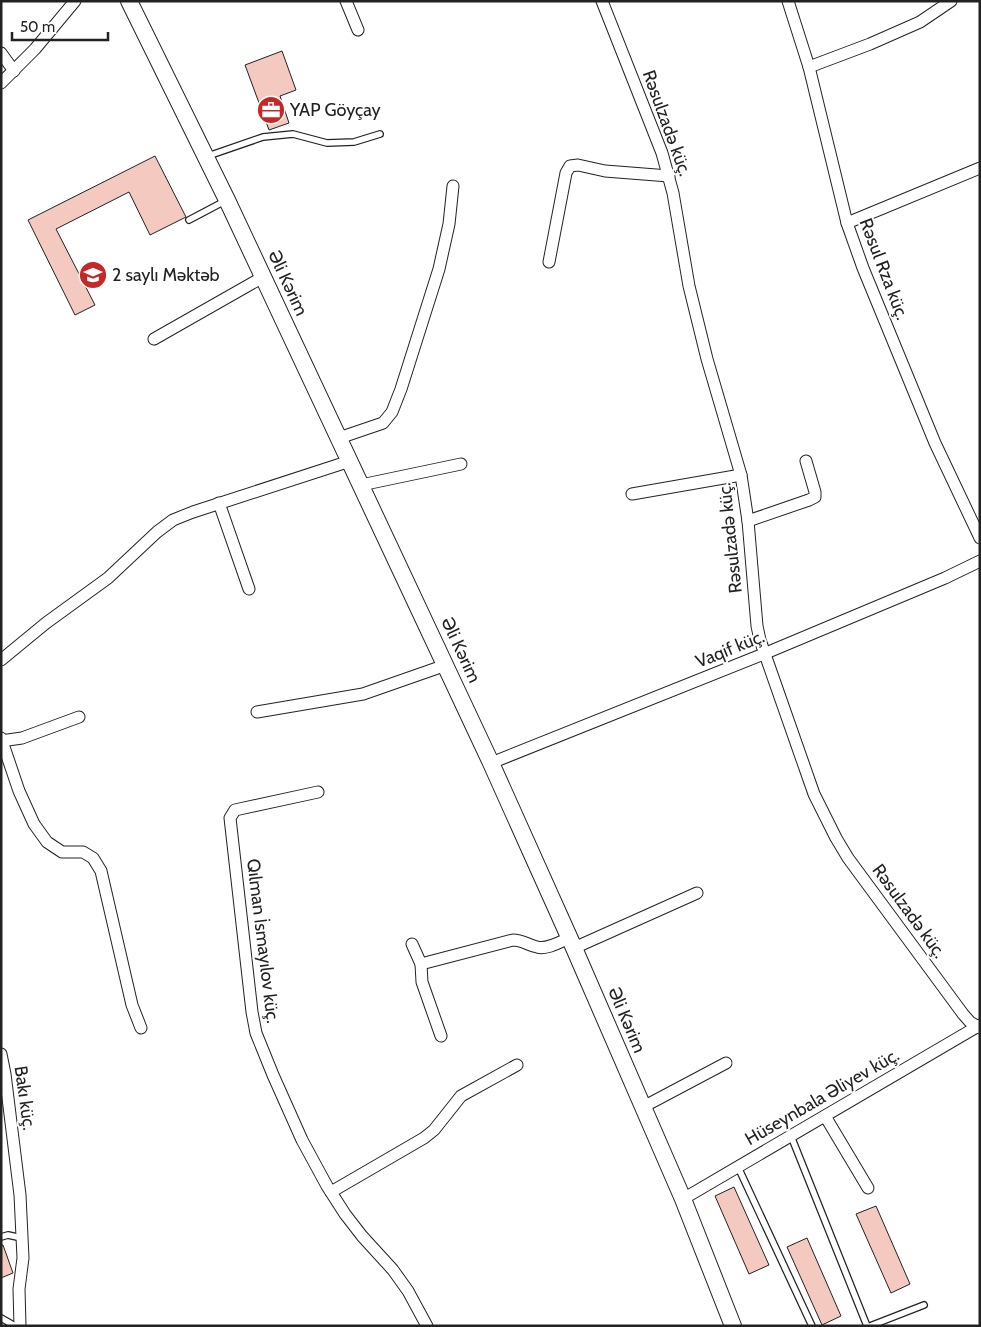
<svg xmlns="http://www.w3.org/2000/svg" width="981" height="1327" viewBox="0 0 981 1327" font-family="Cabin,sans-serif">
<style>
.building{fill:#f3c9c0;stroke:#222}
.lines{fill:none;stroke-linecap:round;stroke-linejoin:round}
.lane-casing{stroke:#222;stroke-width:8}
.street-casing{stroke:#222;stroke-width:13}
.secondary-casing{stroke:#222;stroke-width:18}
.lane{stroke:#fff;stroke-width:5.5}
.street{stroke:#fff;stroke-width:11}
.secondary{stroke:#fff;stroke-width:16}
.labels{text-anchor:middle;stroke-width:4;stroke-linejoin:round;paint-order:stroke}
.poi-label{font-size:18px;fill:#222;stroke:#fff;text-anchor:start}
.street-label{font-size:18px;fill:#222;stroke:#fff}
</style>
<rect width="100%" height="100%" fill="#fff"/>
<g class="building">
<path d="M282 51 296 90 280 96 289 123 269 130 245 65Z"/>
<path d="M155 156 186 217 150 235 129 192 56 229 95 305 75 315 28 220Z"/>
<path d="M734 1187 769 1265 749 1274 715 1196Z"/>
<path d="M876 1206 910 1284 891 1293 856 1214Z"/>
<path d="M807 1238 841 1316 822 1325 787 1247Z"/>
<path d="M1 1245H3L13 1273 1 1278Z"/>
</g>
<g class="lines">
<defs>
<g id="lane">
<path d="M208 156 263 137 293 134 327 143 354 142 380 134"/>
<path d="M189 220 225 201"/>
<path d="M791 1136 867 1326"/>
<path d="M738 1167 812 1326"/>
<path d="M1 1237 8 1235 22 1238"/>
<path d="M1 1318 15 1326"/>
<path d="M870 1326 924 1305"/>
</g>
<g id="street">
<path d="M346 1 358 30"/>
<path d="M602 1 662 153 673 193 689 286 707 359 741 475 748 521 757 626 760 640 814 794 836 838 848 858 963 1014 970 1022 980 1028"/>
<path d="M788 1 809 67 847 223 863 268 935 443 980 538"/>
<path d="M1 53 14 71"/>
<path d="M809 67 870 44 920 22 951 1"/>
<path d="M1 83 35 49 75 1"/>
<path d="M847 223 980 168"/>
<path d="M549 262 566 173 570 166 578 165 605 171 669 176"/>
<path d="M154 339 263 277"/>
<path d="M339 438 383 423 392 412 401 389 439 269 449 224 453 186"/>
<path d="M361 485 461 464"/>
<path d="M632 494 741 475"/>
<path d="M219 503 249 589"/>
<path d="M748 521 809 500 815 497V492L806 461"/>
<path d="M1 660 46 623 108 578 157 532 173 520 193 512 350 461"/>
<path d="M257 712 363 694 446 665"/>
<path d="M1 738 19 791 34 824 47 842 62 852H83L93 858 101 871 132 1005 141 1028"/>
<path d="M1 741 22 738 79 717"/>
<path d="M491 763 766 653 945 578 980 561"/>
<path d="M318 792 235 810 230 818 252 1012 256 1033 273 1075 302 1140 327 1186 345 1214 362 1236 393 1270 408 1291 427 1326"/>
<path d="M412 944 421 964 422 982 441 1036"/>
<path d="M574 948 697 893"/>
<path d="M421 964 513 940C522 940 528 945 537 947 547 950 560 942 569 938"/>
<path d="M1 1054 5 1074 20 1195 23 1258 19 1289 20 1326"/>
<path d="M643 1107 726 1063"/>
<path d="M825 1116 868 1188"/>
<path d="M331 1192 424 1138 434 1130 461 1096 517 1065"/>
<path d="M683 1199 980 1025"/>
</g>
<path id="secondary" d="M129 1 227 200 491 763 574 948 683 1199 733 1326"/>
</defs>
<use href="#lane" class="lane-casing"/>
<use href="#street" class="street-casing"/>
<use href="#secondary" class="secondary-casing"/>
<use href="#lane" class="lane"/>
<use href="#street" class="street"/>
<use href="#secondary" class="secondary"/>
</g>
<defs>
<symbol id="office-disc" viewBox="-11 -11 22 22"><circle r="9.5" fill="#c62828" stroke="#fff"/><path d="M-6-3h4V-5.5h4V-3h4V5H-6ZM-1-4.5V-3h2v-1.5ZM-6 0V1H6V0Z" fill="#fff"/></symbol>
<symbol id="school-disc" viewBox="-11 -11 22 22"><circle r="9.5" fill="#c62828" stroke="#fff"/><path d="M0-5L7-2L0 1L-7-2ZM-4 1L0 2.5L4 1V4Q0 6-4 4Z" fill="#fff"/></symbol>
</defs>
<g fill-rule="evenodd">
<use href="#office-disc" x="255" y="94" width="32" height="32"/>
<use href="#school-disc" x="77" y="259" width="32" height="32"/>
</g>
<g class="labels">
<g class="poi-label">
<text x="290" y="116">YAP Göyçay</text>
<text x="112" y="281">2 saylı Məktəb</text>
</g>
<g class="street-label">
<text transform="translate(667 123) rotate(70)" y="6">Rəsulzadə küç.</text>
<text transform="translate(884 269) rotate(69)" y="6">Rəsul Rza küç.</text>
<text transform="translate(288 283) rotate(65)" y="6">Əli Kərim</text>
<text transform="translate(730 538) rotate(-96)" y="6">Rəsulzadə küç.</text>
<text transform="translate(730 649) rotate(-22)" y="6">Vaqif küç.</text>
<text transform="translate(461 650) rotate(65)" y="6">Əli Kərim</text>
<text transform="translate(909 911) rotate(54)" y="6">Rəsulzadə küç.</text>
<text transform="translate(263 941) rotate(83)" y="6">Qılman İsmayılov küç.</text>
<text transform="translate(627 1020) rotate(67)" y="6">Əli Kərim</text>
<text transform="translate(822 1097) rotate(-30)" y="6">Hüseynbala Əliyev küç.</text>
<text transform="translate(25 1098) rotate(82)" y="6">Bakı küç.</text>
</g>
</g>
<rect width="981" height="1327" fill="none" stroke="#222222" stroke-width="5"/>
<path d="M12 32v8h96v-8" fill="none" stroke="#222222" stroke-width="2.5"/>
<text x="20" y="32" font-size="15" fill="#222222" stroke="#ffffff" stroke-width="4" paint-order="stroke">50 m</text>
</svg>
